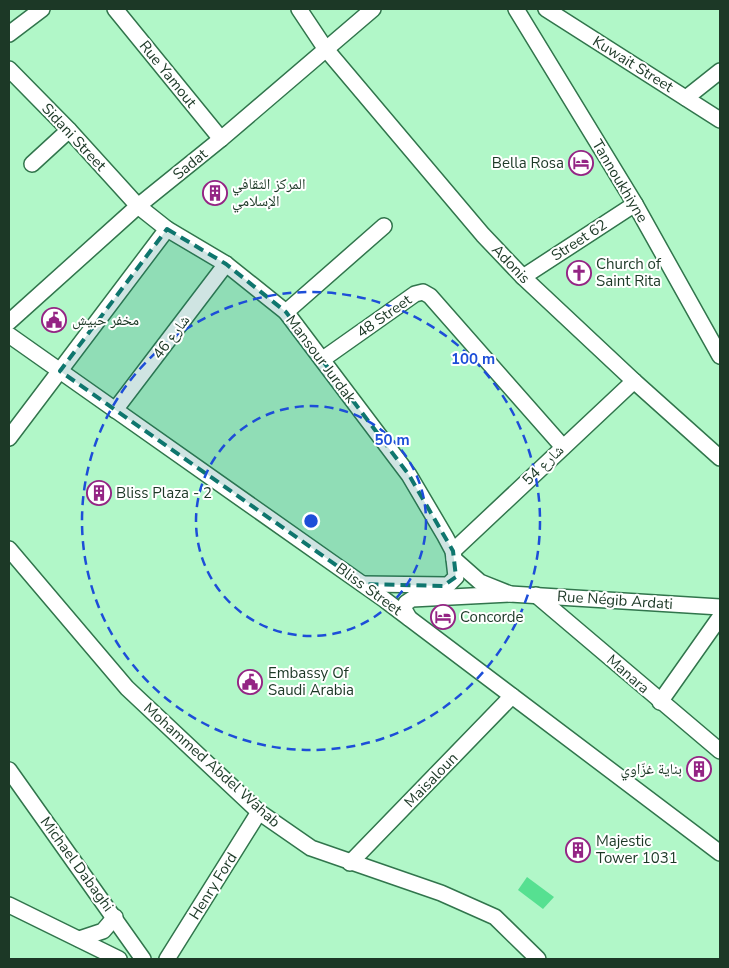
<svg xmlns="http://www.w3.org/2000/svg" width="729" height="968" viewBox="0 0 729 968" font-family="'Nunito Sans','Noto Naskh Arabic',sans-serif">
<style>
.water{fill:#56e091}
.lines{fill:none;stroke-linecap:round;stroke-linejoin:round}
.minor-casing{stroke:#31754c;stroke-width:18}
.minor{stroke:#fff;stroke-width:15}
.marked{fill:#0f766e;fill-opacity:0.2;stroke:#0f766e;stroke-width:4;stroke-dasharray:10 6;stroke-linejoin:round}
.ring{fill:none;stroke:#1d4ed8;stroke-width:2.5;stroke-dasharray:9 6}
.labels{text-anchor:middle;stroke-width:4;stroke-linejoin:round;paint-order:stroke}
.street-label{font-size:15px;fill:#1c3826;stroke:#fff}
.poi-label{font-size:15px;fill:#1c3826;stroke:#fff;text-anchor:start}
.centre{fill:#1d4ed8;stroke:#fff;stroke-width:2.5}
.ring-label{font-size:15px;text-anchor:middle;font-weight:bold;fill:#1d4ed8;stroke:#fff;stroke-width:4;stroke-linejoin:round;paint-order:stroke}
</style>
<rect width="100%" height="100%" fill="#b1f7c8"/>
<path class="water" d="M527 877 554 897 543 909 518 890Z"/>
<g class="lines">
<defs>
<g id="minor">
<path d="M115 9 221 139"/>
<path d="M299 9 325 48 483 235 523 277 634 381 720 458"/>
<path d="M516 9 635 204 720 356"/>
<path d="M546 9 720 120"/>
<path d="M9 34 42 9"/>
<path d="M9 69 69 130 138 206 167 229 226 264 286 312 409 475 445 536 453 551 454 559 480 582 510 594"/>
<path d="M686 98 720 71"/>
<path d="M32 164 69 130"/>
<path d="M523 277 635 204"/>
<path d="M286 312 384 226"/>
<path d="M9 322 138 206 221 139 373 9"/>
<path d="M9 335 385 600 720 853"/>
<path d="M323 359 415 294 423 292 430 296 563 447"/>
<path d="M115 410 226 264"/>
<path d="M9 438 167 229"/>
<path d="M9 549 127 688 259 812 311 848 441 893 495 917 538 959"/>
<path d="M453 551 634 381"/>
<path d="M363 584 448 585 456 577 454 559"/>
<path d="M536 595 720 751"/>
<path d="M409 618 404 609 406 603 412 599 510 594 720 607"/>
<path d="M660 702 720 617"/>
<path d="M9 770 143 959"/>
<path d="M350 863 512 696"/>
<path d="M9 905 119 959"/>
<path d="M79 939 103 931 115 917"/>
<path d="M167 959 259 812"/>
</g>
</defs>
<use href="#minor" class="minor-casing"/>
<use href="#minor" class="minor"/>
</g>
<path class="marked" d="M167 229 226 264 286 312 409 475 453 551 456 577 443 586 363 584 60 371Z"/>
<g class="ring">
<circle cx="311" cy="521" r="115"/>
<circle cx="311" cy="521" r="229"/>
</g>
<defs>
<symbol id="hotel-ring" viewBox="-11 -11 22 22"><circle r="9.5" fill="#fff" stroke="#942484" stroke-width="1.5"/><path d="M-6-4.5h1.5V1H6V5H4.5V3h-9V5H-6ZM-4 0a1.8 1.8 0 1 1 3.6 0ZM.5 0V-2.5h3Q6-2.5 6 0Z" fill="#942484"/></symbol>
<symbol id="building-ring" viewBox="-11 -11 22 22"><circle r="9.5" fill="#fff" stroke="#942484" stroke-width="1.5"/><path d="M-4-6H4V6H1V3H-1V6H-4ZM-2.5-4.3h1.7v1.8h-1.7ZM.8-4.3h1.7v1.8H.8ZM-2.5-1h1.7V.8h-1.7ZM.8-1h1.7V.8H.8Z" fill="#942484"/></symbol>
<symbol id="church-ring" viewBox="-11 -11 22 22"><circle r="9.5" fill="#fff" stroke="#942484" stroke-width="1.5"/><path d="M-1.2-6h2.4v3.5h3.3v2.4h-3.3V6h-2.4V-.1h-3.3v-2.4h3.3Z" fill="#942484"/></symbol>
<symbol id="civic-ring" viewBox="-11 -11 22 22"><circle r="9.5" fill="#fff" stroke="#942484" stroke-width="1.5"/><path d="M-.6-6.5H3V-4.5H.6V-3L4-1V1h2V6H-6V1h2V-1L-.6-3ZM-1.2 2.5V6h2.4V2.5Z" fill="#942484"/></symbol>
</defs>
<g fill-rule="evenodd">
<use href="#hotel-ring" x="567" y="149" width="28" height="28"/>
<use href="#building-ring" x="201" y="179" width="28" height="28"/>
<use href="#church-ring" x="565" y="259" width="28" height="28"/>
<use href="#civic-ring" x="40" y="306" width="28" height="28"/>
<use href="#building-ring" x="85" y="479" width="28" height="28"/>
<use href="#hotel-ring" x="429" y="603" width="28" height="28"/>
<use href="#civic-ring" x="236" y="668" width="28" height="28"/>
<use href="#building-ring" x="685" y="755" width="28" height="28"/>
<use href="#building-ring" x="564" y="836" width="28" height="28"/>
</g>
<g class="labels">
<g class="street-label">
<text transform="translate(633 64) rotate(32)" y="5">Kuwait Street</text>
<text transform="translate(168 74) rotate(51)" y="5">Rue Yamout</text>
<text transform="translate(74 137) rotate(47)" y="5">Sidani Street</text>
<text transform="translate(190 164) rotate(-39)" y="5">Sadat</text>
<text transform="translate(620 181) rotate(59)" y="5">Tannoukhiyne</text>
<text transform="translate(579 240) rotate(-33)" y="5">Street 62</text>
<text transform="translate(511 264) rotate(46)" y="5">Adonis</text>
<text transform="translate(384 316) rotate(-35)" y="5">48 Street</text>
<text transform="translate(171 337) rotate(-53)" y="5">شارع 46</text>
<text transform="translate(321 359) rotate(53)" y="5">Mansour Jurdak</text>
<text transform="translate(543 465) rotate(-44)" y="5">شارع 54</text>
<text transform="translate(369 589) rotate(36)" y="5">Bliss Street</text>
<text transform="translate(615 600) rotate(4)" y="5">Rue Négib Ardati</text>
<text transform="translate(628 674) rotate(41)" y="5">Manara</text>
<text transform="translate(212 765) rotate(42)" y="5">Mohammed Abdel Wahab</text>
<text transform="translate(431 780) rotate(-46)" y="5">Maisaloun</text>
<text transform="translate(77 864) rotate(54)" y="5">Michael Dabaghi</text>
<text transform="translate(213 886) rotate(-58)" y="5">Henry Ford</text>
</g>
<g class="poi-label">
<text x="564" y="168" text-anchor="end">Bella Rosa</text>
<text x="232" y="189">المركز الثقافي<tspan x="232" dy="17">الإسلامي</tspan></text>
<text x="596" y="269">Church of<tspan x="596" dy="17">Saint Rita</tspan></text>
<text x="72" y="325">مخفر حبيش</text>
<text x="116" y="498">Bliss Plaza - 2</text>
<text x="460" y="622">Concorde</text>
<text x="268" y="678">Embassy Of<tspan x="268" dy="17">Saudi Arabia</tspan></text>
<text x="682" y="774" text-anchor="end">بناية غزّاوي</text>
<text x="596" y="846">Majestic<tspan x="596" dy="17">Tower 1031</tspan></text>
</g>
</g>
<circle cx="311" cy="521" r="8" class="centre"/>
<g class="ring-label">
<text x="473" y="364">100 m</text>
<text x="392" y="445">50 m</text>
</g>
<rect width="729" height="968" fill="none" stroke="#1c3826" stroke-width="20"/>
</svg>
